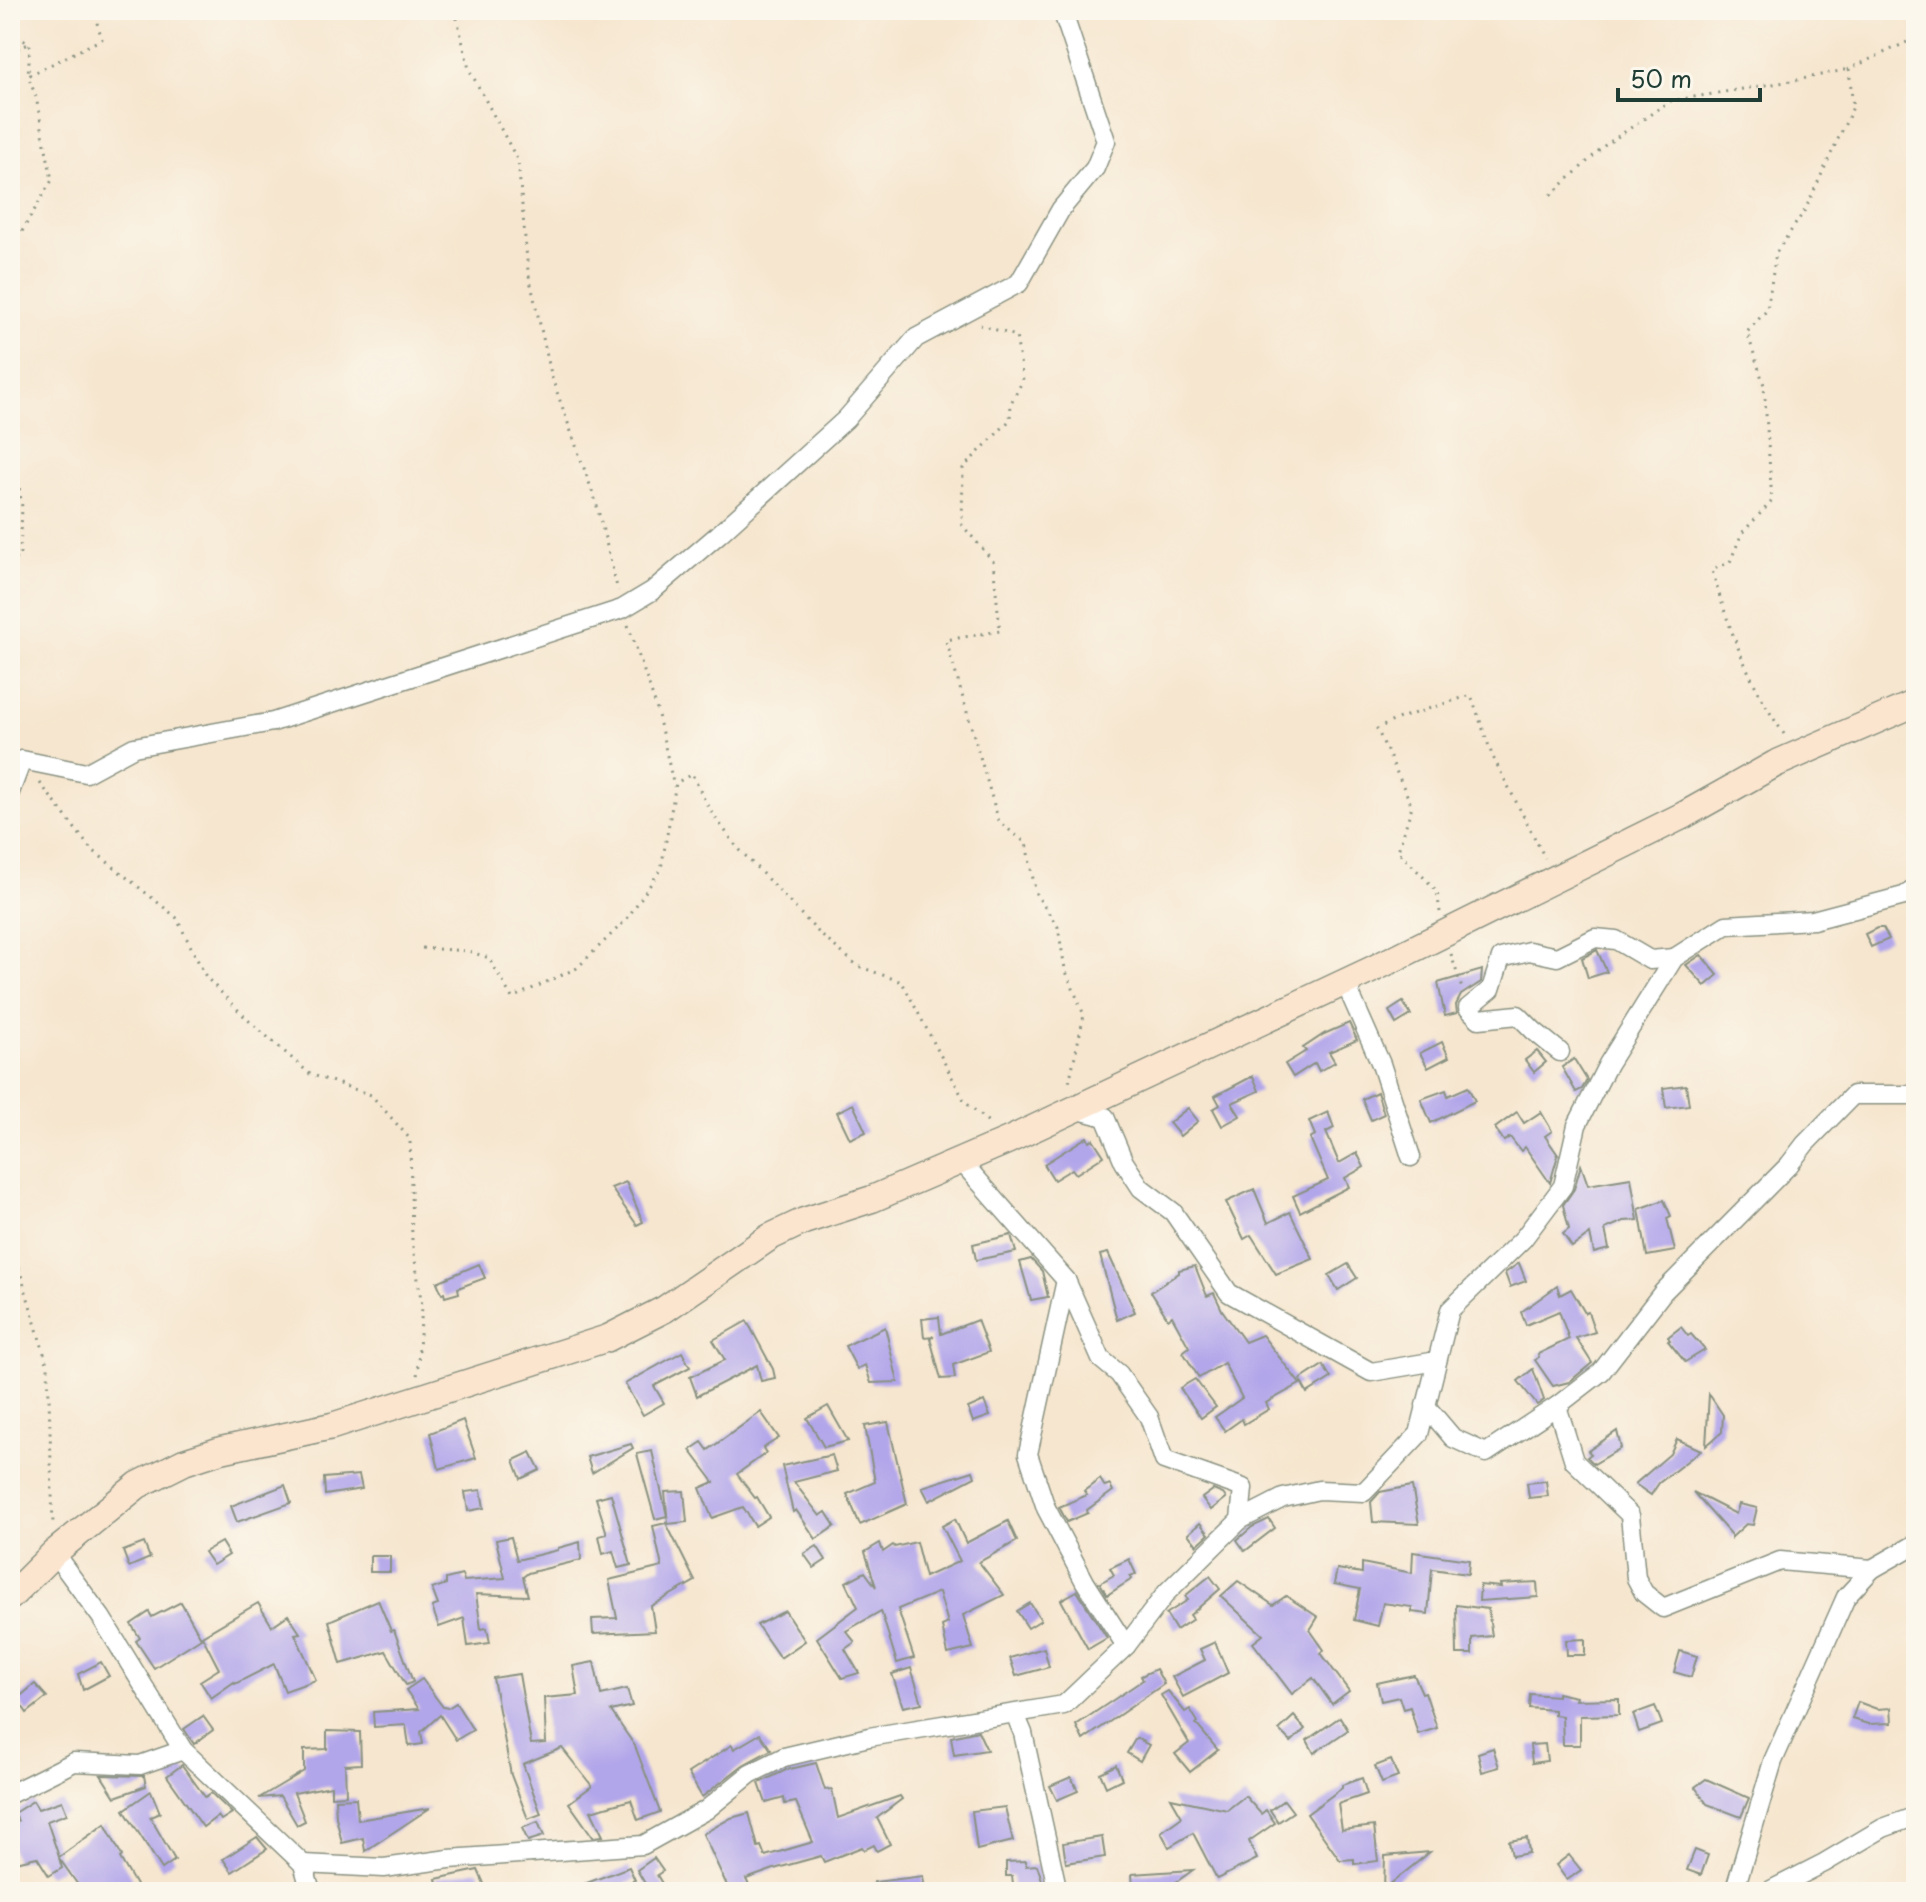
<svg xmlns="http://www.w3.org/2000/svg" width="1926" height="1902" viewBox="0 0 1926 1902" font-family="'Playpen Sans',sans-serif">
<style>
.building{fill:#b2a6ea}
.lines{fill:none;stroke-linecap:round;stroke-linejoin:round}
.minor-casing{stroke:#8a9282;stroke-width:21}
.secondary-casing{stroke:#8a9282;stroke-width:29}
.path{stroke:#8a9282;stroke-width:3;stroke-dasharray:2 6;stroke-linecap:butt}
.minor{stroke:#fff;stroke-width:18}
.secondary{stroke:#fce5cf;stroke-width:26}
</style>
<rect width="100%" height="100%" fill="#fbf7ec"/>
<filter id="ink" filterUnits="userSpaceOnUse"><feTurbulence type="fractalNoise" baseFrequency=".0125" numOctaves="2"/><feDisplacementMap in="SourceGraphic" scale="16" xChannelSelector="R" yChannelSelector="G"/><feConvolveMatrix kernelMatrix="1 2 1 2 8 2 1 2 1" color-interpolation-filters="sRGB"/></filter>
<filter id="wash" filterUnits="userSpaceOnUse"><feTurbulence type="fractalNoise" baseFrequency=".006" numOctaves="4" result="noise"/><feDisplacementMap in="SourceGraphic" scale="32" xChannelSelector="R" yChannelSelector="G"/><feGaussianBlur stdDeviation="1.8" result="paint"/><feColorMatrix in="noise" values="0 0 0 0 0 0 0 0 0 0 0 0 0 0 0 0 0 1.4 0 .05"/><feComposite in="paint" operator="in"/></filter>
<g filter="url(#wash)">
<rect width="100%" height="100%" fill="#f6e6cf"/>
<g id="blocks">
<g class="building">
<path d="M1877 928H1883L1889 939 1871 947 1865 934Z"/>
<path d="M1597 950 1607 972 1588 978 1582 958Z"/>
<path d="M1701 955 1718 975 1705 986 1686 965Z"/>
<path d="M1482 970 1481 982 1461 995 1456 1005 1457 1013 1445 1016 1438 983Z"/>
<path d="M1403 1002 1411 1015 1396 1024 1389 1011Z"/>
<path d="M1349 1023 1357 1040 1329 1052 1335 1062 1319 1071 1315 1063 1293 1077 1285 1064 1306 1051 1303 1048 1324 1034Z"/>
<path d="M1442 1042 1449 1057 1428 1068 1420 1053Z"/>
<path d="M1537 1051 1546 1062 1534 1072 1525 1060Z"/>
<path d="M1574 1059 1587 1080 1582 1089 1576 1092 1562 1067Z"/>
<path d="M1253 1076 1259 1091 1232 1103 1240 1116 1222 1126 1213 1109 1220 1105 1215 1096Z"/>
<path d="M1686 1085 1689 1105 1666 1108 1663 1088Z"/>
<path d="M1468 1087 1475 1101 1431 1123 1421 1099 1446 1090 1448 1096Z"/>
<path d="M1377 1092 1384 1114 1371 1120 1362 1099Z"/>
<path d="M853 1104 866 1132 850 1139 837 1112Z"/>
<path d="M1188 1108 1198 1121 1180 1136 1169 1123Z"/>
<path d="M1328 1112 1334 1128 1326 1132 1339 1163 1357 1153 1364 1167 1345 1178 1349 1187 1300 1212 1293 1196 1328 1180 1310 1138 1315 1135 1309 1121Z"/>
<path d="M1517 1112 1524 1123 1541 1112 1552 1131 1545 1136 1558 1155 1550 1183 1525 1147 1521 1151 1510 1137 1504 1141 1495 1128Z"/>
<path d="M1087 1137 1089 1141 1093 1139 1104 1156 1076 1174 1072 1169 1054 1180 1044 1164Z"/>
<path d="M1581 1165 1588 1185 1631 1178 1638 1220 1624 1221 1605 1229 1609 1249 1594 1253 1590 1234 1572 1247 1563 1234 1569 1229 1563 1205 1574 1189Z"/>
<path d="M626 1182 643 1222 637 1225 611 1188Z"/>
<path d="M1254 1189 1268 1223 1290 1212 1313 1259 1276 1274 1251 1235 1244 1239 1226 1202Z"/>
<path d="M1664 1200 1671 1216 1667 1218 1675 1251 1647 1256 1639 1209Z"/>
<path d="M1011 1235 1016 1252 976 1260 973 1244Z"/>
<path d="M1108 1253 1135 1312 1117 1320 1100 1255Z"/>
<path d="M1031 1259 1042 1271 1048 1297 1031 1300 1020 1262Z"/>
<path d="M1519 1263 1526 1281 1510 1287 1505 1273Z"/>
<path d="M479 1264 485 1278 458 1288 459 1293 445 1297 444 1293 442 1294 437 1282Z"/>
<path d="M1348 1264 1357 1278 1338 1290 1329 1275Z"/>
<path d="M1195 1266 1207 1296 1214 1293 1222 1310 1245 1342 1262 1335 1300 1384 1266 1403 1269 1409 1244 1424 1242 1419 1225 1431 1215 1417 1242 1398 1224 1363 1199 1378 1183 1352 1189 1347 1172 1316 1168 1319 1151 1292 1179 1273V1270Z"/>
<path d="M1557 1286 1560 1295 1571 1289 1585 1313 1588 1312 1595 1332 1576 1338 1592 1363 1569 1382 1553 1386 1535 1360 1539 1357 1538 1354 1569 1339 1559 1311 1526 1325 1521 1312Z"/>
<path d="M939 1317 941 1334 977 1320 989 1352 953 1365 955 1378 941 1379 930 1338 934 1336 924 1337 922 1319Z"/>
<path d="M747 1321 773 1369 775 1378 761 1381 757 1365 697 1396 690 1377 725 1360 713 1340Z"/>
<path d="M885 1327 898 1382 871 1383 865 1365 857 1369 845 1346Z"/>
<path d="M1681 1327 1688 1336 1691 1334 1705 1350 1685 1362 1668 1341 1670 1340 1668 1337Z"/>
<path d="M682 1352 690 1367 654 1386 664 1403 643 1415 625 1384Z"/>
<path d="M1323 1365 1331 1378 1307 1393 1300 1380Z"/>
<path d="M1533 1369 1544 1400 1537 1405 1518 1381Z"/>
<path d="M1195 1379 1216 1407 1201 1418 1180 1388Z"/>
<path d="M1709 1394 1723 1415 1722 1432 1706 1446Z"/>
<path d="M984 1401 990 1416 973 1422 968 1408Z"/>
<path d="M828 1406 848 1441 824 1447 807 1418Z"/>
<path d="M761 1412 779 1438 763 1448 766 1453 737 1474 755 1498 757 1497 769 1517 755 1526 743 1507 712 1518 700 1488 714 1482 690 1450 702 1442 708 1450Z"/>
<path d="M463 1420 476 1458 439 1469 430 1433Z"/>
<path d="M888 1422 907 1504 860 1525 847 1494 875 1482 865 1426Z"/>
<path d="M1617 1431 1621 1448 1594 1464 1587 1457 1591 1454 1588 1451Z"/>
<path d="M1677 1439 1701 1450 1659 1483 1651 1495 1635 1484 1670 1454Z"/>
<path d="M631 1444 633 1448 592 1473 587 1457Z"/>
<path d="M652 1451 667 1516 655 1519 637 1454Z"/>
<path d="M531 1452 540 1470 521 1479 514 1460Z"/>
<path d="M832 1455 837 1471 794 1482 820 1516 826 1512 835 1526 816 1539 796 1510 793 1512 782 1466Z"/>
<path d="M973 1471 975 1477 929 1501 922 1487Z"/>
<path d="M359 1475 362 1489 325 1495 324 1478Z"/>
<path d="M1100 1479 1105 1487 1110 1485 1113 1491 1087 1510 1088 1513 1067 1522 1059 1507 1087 1495 1084 1491Z"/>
<path d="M1546 1481 1548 1496 1529 1498 1527 1483Z"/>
<path d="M285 1485 291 1503 237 1522 231 1506Z"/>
<path d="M1412 1486 1419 1524 1373 1522 1371 1502 1380 1492Z"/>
<path d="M481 1490 484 1508 468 1511 465 1492Z"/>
<path d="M1213 1490 1223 1494 1226 1498 1211 1510 1202 1498Z"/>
<path d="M684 1491 687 1522 668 1524 665 1492Z"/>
<path d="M1693 1492 1736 1514 1739 1504 1757 1508 1753 1525 1746 1524 1731 1538V1535Z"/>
<path d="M611 1494 631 1565 618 1568 613 1551 603 1554 599 1536 607 1534 596 1498Z"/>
<path d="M955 1519 966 1543 1008 1521 1017 1541 979 1562 1004 1595 963 1615 973 1648 948 1654 942 1626 948 1623 939 1592 898 1609 914 1658 897 1663 881 1611 846 1631 855 1642 845 1649 859 1673 842 1678 817 1638 858 1607 846 1582 865 1572 876 1587 865 1552 880 1543 883 1552 893 1545 895 1547 916 1542 925 1577 960 1561 942 1526Z"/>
<path d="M1269 1519 1275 1528 1245 1551 1237 1540 1252 1527Z"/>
<path d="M666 1523 695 1581 651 1606 655 1631 593 1634 592 1619 617 1618 609 1580 662 1567 653 1526Z"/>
<path d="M1200 1523 1209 1534 1197 1545 1188 1534Z"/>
<path d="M511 1537 517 1560 558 1550V1548L580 1542 581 1560 528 1573 523 1577 528 1596 476 1594 481 1629 487 1628 490 1643 468 1646 464 1618 439 1627 432 1607 438 1605 432 1589 446 1584V1579L462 1575 464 1581 505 1578 496 1540Z"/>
<path d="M221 1542 229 1555 213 1565 204 1552Z"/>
<path d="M144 1543 150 1558 129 1567 123 1551Z"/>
<path d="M817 1546 826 1560 814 1568 804 1554Z"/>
<path d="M1413 1552 1469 1560 1468 1574 1432 1569 1428 1614 1412 1612V1607L1383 1603 1378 1626 1354 1620 1360 1589 1334 1584 1337 1569 1362 1573V1563L1412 1573Z"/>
<rect x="370" y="1556" width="20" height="16"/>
<path d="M1129 1559 1136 1574 1130 1576 1132 1579 1107 1595 1100 1583 1114 1575 1110 1568Z"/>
<path d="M1210 1576 1220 1589 1190 1615 1193 1619 1176 1630 1166 1614 1188 1600 1185 1596Z"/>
<path d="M1238 1581 1273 1605 1286 1596 1318 1617 1310 1630 1324 1650 1321 1653 1349 1691 1332 1704 1313 1678 1292 1694 1253 1643 1263 1635 1221 1596Z"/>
<path d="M1537 1582 1538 1597 1479 1601 1480 1585 1501 1587 1500 1584Z"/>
<path d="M1077 1591 1107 1638 1088 1649 1061 1600Z"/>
<path d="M378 1600 391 1631 394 1630 413 1682 406 1685 386 1651 341 1664 329 1621Z"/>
<path d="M181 1602 201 1638 154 1668 136 1641 140 1638 131 1624 149 1612 152 1617Z"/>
<path d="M258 1603 272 1626 288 1615 300 1633 295 1634 316 1680 285 1691 274 1664 235 1684 234 1682 211 1698 200 1681 219 1669 202 1636Z"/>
<path d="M1030 1603 1041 1620 1028 1628 1017 1611Z"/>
<path d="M1456 1605 1488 1609 1492 1636 1472 1638V1654H1457Z"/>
<path d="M785 1611 805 1641 780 1658 757 1625Z"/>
<path d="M1585 1639V1655H1567L1566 1640Z"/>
<path d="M1215 1642 1228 1673 1183 1697 1172 1677 1205 1660 1200 1649Z"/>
<path d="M1044 1648 1049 1667 1016 1676 1010 1658Z"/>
<path d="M1680 1651 1697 1656 1691 1677 1674 1672Z"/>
<path d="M101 1662 109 1676 83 1690 78 1674Z"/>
<path d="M594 1662 601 1695 627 1689 632 1706 611 1711 635 1746 660 1812 638 1820 631 1800 591 1811 603 1836 593 1837 569 1803 592 1786 562 1748 523 1764 541 1814 528 1819 511 1775 493 1678 519 1674 531 1744 546 1743 544 1698 578 1695 573 1666Z"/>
<path d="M911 1668 922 1703 903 1707 892 1674Z"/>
<path d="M1156 1669 1164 1684 1083 1740 1076 1725 1143 1680 1141 1676Z"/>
<path d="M1414 1675 1422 1693 1425 1692 1437 1728 1418 1734 1410 1707 1403 1709 1399 1697 1381 1701 1377 1683Z"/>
<path d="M422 1679 443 1707 448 1708 456 1703 473 1730 456 1740 440 1715 421 1732 423 1744 409 1746 406 1725 374 1727 373 1712 419 1709 406 1690Z"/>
<path d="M35 1684 47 1697 27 1713 17 1699Z"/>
<path d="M1168 1691 1185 1712 1190 1709 1198 1722 1196 1724 1218 1750 1190 1772 1175 1754 1189 1743 1161 1695Z"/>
<path d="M1557 1693 1576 1697 1575 1700 1619 1699V1715L1580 1716V1745H1563L1562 1716 1554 1715V1710L1529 1708 1530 1694 1557 1696Z"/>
<path d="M1858 1702 1877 1709 1891 1708 1892 1723 1868 1724 1852 1719Z"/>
<path d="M1655 1706 1662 1724 1639 1732 1633 1714Z"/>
<path d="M203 1716 213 1730 194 1744 184 1729Z"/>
<path d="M1294 1716 1305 1729 1291 1742 1279 1730Z"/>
<path d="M1340 1717 1348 1730 1314 1753 1307 1740Z"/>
<path d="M327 1731 360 1732 361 1764 345 1765 346 1795 331 1796V1786L294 1793 305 1821 297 1825 280 1796 259 1798 304 1771V1750L327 1749Z"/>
<path d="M978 1731 987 1750 954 1755 951 1737Z"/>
<path d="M760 1734 771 1750 743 1765 702 1797 688 1773 732 1745 734 1749Z"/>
<path d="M1136 1738 1149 1745 1140 1761 1127 1753Z"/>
<path d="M1545 1744 1547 1761 1532 1763 1530 1745Z"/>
<path d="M1493 1748 1499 1767 1482 1772 1478 1753Z"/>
<path d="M1391 1760 1398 1777 1382 1783 1375 1766Z"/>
<path d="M816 1763 825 1790 832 1789 838 1818 900 1796 902 1799 877 1818 890 1844 877 1851 874 1845 864 1850 862 1847 824 1862 821 1856 774 1869 746 1879 752 1892H730L703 1834 731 1818 749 1813 758 1847 761 1846 765 1856 813 1842 796 1802 785 1804 784 1798 766 1803 759 1783 786 1770Z"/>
<path d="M182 1765 205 1797 211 1793 232 1813 221 1820 218 1816 203 1827 167 1776Z"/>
<path d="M1116 1765 1122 1779 1106 1787 1100 1773Z"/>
<path d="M101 1775 144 1776 146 1786 115 1797Z"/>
<path d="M1071 1777 1078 1791 1057 1800 1050 1786Z"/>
<path d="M1362 1778 1367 1794 1338 1804 1342 1830 1374 1826 1378 1861 1354 1864V1859L1340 1860 1307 1814 1342 1788V1785Z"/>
<path d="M1706 1779 1749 1798 1741 1817 1707 1804 1695 1787Z"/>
<path d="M151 1791 160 1813 150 1817 175 1860 162 1869 124 1810Z"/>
<path d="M1245 1796 1261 1814 1266 1810 1275 1823 1249 1841 1257 1859 1217 1879 1193 1833 1169 1847 1161 1832 1182 1817 1171 1798 1227 1810Z"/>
<path d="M356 1798 358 1820 430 1808 365 1851 363 1838 342 1843 336 1817 335 1799Z"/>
<path d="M1284 1800 1293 1812 1278 1822 1270 1810Z"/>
<path d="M33 1801 38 1809 62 1801 67 1814 47 1821 59 1857 105 1824 122 1856 120 1858 140 1892H83L59 1858 62 1868 49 1876 37 1857 16 1862 10 1840V1824L18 1821 14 1813Z"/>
<path d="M1005 1807 1013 1841 977 1850 972 1811Z"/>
<path d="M538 1822 544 1836 528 1841 522 1828Z"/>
<path d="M257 1837 267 1849 232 1872 223 1859Z"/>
<path d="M1102 1837 1105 1857 1066 1863 1063 1843Z"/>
<path d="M1527 1838 1529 1853 1512 1856 1509 1841Z"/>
<path d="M1695 1850 1708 1855 1701 1875 1687 1870Z"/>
<path d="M1430 1852 1384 1889 1385 1856Z"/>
<path d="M1569 1855 1581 1870 1567 1880 1556 1865Z"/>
<path d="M654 1858 663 1871 657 1875 667 1892H650L637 1870Z"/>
<path d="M1026 1861V1866L1037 1865 1046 1892H1014L1012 1876H1006V1862Z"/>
<path d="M629 1867 635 1880 605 1892H563Z"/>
<path d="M478 1870 485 1886 472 1892H439L436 1879Z"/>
<path d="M1193 1870 1169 1887 1133 1889 1132 1874Z"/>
<path d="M923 1876 925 1892H875L874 1882Z"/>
</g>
</g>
</g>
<g filter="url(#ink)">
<use href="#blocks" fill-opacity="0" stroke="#8a9282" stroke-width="2"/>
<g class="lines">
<defs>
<g id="minor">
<path d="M10 792 22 760 86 773 134 747 273 722 622 609 652 591 719 534 846 419 916 338 1019 283 1061 209 1095 168 1106 141 1062 10"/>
<path d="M1344 980 1381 1064 1411 1157"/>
<path d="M1560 1052 1534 1031 1518 1015 1479 1019 1468 1008 1491 989 1501 958 1529 951 1557 957 1595 938 1616 940 1650 960 1674 958"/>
<path d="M1075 1109 1105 1117 1124 1162 1141 1188 1173 1212 1229 1293 1371 1372 1437 1361"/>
<path d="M961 1161 1066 1280 1101 1359 1119 1374 1149 1417 1164 1460 1243 1488 1240 1520"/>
<path d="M1066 1280 1028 1454 1046 1508 1085 1582 1126 1646"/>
<path d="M1425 1405 1453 1438 1486 1453 1557 1406 1601 1372 1663 1292 1789 1165 1805 1144 1853 1095H1916"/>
<path d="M1557 1406 1574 1461 1630 1515 1636 1578 1644 1593 1663 1608 1780 1561 1872 1569"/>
<path d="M54 1553 101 1617 183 1750 303 1864 307 1874"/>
<path d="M1015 1714 1023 1733 1058 1892"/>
<path d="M10 1794 74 1762 140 1765 183 1750"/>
<path d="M311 1892 303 1864 384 1868 449 1859 643 1845 706 1810 750 1774 784 1757 869 1737 1064 1705 1126 1646 1167 1592 1240 1520 1283 1498 1319 1490 1364 1492 1419 1434 1450 1310 1523 1239 1563 1186 1577 1125 1608 1064 1674 958 1726 925 1813 920 1904 896 1916 888"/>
<path d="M1734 1892 1773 1761 1846 1597 1872 1569 1916 1544"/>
<path d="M1767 1892 1824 1863 1883 1828 1916 1816"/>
</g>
<path id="secondary" d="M10 1597 54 1553 138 1485 184 1462 221 1450 332 1426 608 1338 665 1309 770 1237 804 1221 872 1199 1009 1140 1371 970 1684 815 1775 764 1916 703"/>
</defs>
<use href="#minor" class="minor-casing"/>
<use href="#secondary" class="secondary-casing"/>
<g class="path">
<path d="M455 10 469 69 518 161 528 271 552 378 596 502 618 591"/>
<path d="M10 32 30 44 28 76"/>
<path d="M10 51 29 44"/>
<path d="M1551 195 1604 146 1670 101 1797 80 1849 69"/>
<path d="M10 252 52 180 36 97 28 76 102 39 93 10"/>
<path d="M980 325 1016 336 1023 380 1011 403 1010 420 963 468 962 525 993 561 1000 631 946 640 999 822 1026 843 1036 894 1058 927 1065 969 1084 1015 1068 1087"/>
<path d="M10 425 22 507 20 556 10 562"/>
<path d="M628 625 656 706 674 787"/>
<path d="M1784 734C1750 686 1728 627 1712 570L1730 562 1742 533 1772 501 1764 385 1747 332 1767 310 1776 253 1805 210 1853 107 1849 69 1916 38"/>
<path d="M40 783 90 848 176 917 206 977 248 1020 310 1074 371 1095 410 1139 412 1240 422 1306 417 1378"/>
<path d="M1440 912 1437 891 1398 851 1412 806 1377 729 1397 719 1471 695 1492 755 1545 858"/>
<path d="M422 948 468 951 489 958 512 998 577 968 626 920 661 869 676 783 692 774 709 809 737 847 821 935 858 966 902 982 965 1102 992 1125"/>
<path d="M1451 954 1462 989"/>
<path d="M10 1237 48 1367 53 1525"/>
</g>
<use href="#minor" class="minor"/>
<use href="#secondary" class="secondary"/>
</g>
</g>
<rect width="1926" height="1902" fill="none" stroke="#fbf7ec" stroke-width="40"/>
<path d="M1618 88v12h142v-12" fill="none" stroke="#1f3d34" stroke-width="4"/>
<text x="1630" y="88" font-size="24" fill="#1f3d34" stroke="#fbf7ec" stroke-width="6" paint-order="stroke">50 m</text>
</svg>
